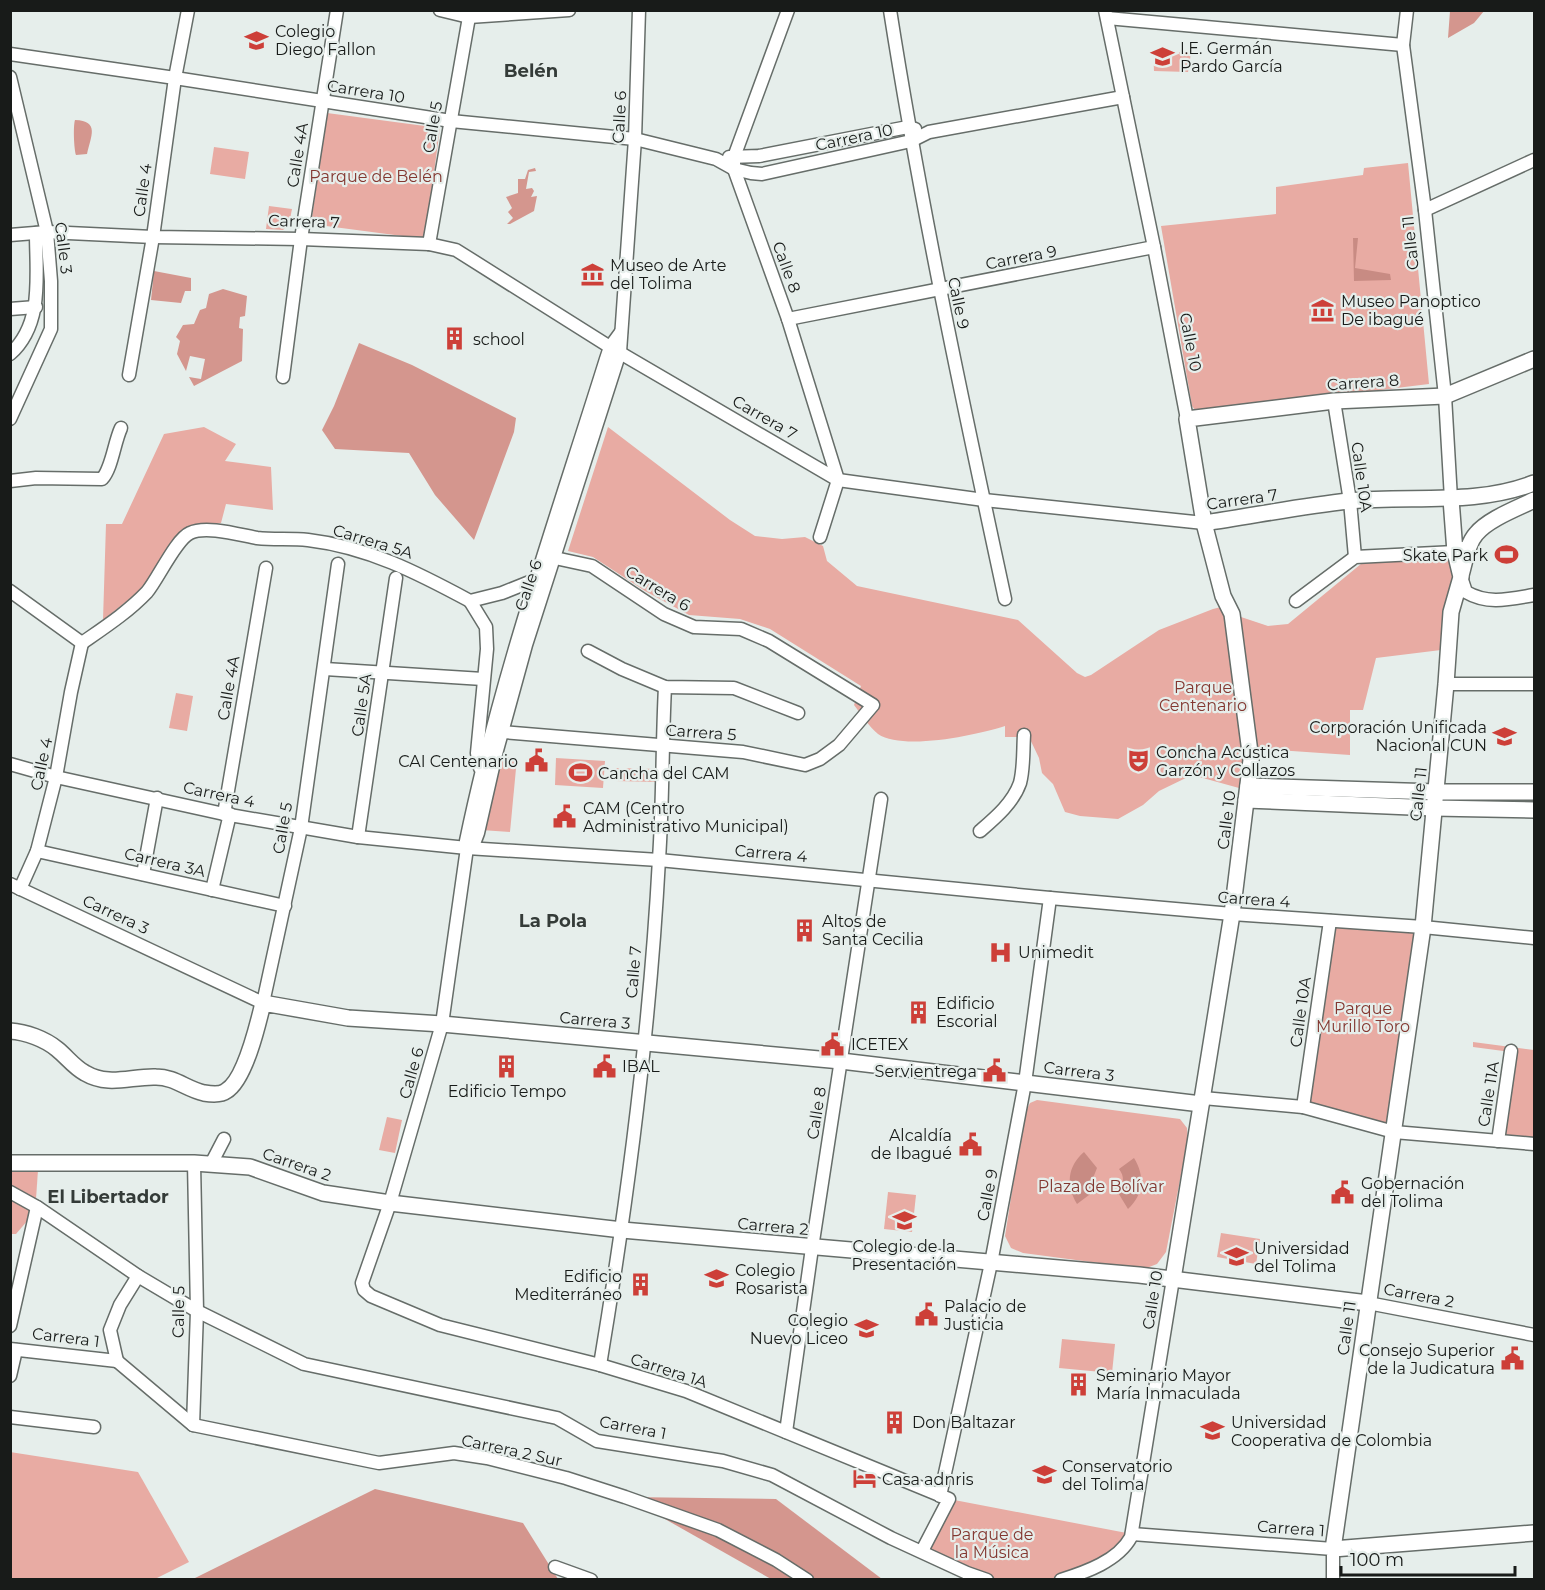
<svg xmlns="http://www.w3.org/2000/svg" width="1545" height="1590" viewBox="0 0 1545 1590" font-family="Montserrat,sans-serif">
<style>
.green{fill:#e8aba3}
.forest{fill:#d4968e}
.water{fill:#c88b83}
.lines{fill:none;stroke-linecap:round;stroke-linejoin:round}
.minor-casing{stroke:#666d69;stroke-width:15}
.major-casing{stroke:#666d69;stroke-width:18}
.minor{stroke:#fff;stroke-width:12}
.major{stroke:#fff;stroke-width:15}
.labels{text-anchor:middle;stroke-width:4.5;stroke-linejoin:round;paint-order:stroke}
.poi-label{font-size:16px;fill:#181b19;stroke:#e6eeeb;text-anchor:start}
.street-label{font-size:16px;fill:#181b19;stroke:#e6eeeb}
.park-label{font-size:16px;fill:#833730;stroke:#e6eeeb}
.neighbourhood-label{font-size:18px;font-weight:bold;fill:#343b38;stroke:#e6eeeb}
</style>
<rect width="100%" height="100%" fill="#e6eeeb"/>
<g class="green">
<path d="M1153 50 1191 53 1188 72 1154 71Z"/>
<path d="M327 113 440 128 425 239 311 224Z"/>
<path d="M214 147 249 152 245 179 210 174Z"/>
<path d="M1408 163 1429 384 1200 412 1195 410 1192 406 1161 226 1276 214V187L1363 175 1364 168Z"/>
<path d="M269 206 292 209 289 224 283 230 266 229Z"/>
<path d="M204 427 236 444 225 461 271 467 273 510 226 504 221 523 183 530 146 586 103 620 106 524H122L164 434Z"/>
<path d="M608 427 730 520 755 536 782 539 805 537 823 546 827 561 857 586 1018 620 1077 673 1085 677 1091 675 1159 630 1213 609 1221 607 1232 614 1268 626 1288 624 1367 559 1455 552 1451 612 1441 650 1376 658 1363 710H1350V755L1262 749 1251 760 1248 786 1239 788 1192 775 1159 791 1143 805 1118 819 1080 816 1065 812 1053 784 1042 773 1039 758 1029 737H1005V726C977 735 903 751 878 734 869 727 861 714 854 705L861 686 770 629 740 619 689 615 645 591 593 557 568 551Z"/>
<path d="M176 693 193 696 187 731 169 728Z"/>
<path d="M498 756 517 758 510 832 481 830Z"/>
<path d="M556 758 605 761 603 788 555 785Z"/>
<path d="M615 768 658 769V782L615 781Z"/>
<path d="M1330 921 1423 927 1394 1132 1303 1107Z"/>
<path d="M1473 1042 1534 1050V1144L1498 1141 1511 1052 1473 1047Z"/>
<path d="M1037 1100 1180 1119 1187 1128 1188 1139 1166 1252 1157 1264 1144 1269 1023 1253 1011 1248 1005 1236 1024 1115 1030 1103Z"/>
<path d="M387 1117 402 1120 395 1153 379 1150Z"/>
<path d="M10 1169 38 1170 36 1199 11 1186Z"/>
<path d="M888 1192 916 1195 912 1232 884 1229Z"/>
<path d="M11 1196 34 1213 16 1234H11Z"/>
<path d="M1221 1233 1260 1239 1256 1264 1217 1257Z"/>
<path d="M1062 1339 1115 1344 1112 1373 1059 1368Z"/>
<path d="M10 1452 138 1472 189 1562 155 1579H11Z"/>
<path d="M949 1499 1132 1534 1119 1551 1061 1579H987L922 1551Z"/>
</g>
<g class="forest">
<path d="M1450 11V10L1484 11 1474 23 1448 38Z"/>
<path d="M75 120C100 121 91 136 87 154L76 155C74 149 73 126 75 120Z"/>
<path d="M535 168 536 171 529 172 526 189 532 188 534 191 531 197 537 196 534 211 510 224H507L513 218 508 212 512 208 506 197 518 193V179H525L528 170Z"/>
<path d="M154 271 191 278V291H185L181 303 151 300Z"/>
<path d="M223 289 247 296 245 316 240 317 239 328 243 329 242 361 194 386 189 377 201 379 205 359 190 356 186 371 177 354 180 341 176 337 183 325 194 324 200 310 206 308 209 294Z"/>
<path d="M359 343 412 365 516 418 514 432 474 540 435 495 409 453 335 449 322 430 334 406Z"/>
<path d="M375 1489 523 1523 558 1579 191 1580Z"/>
<path d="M626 1497 776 1499 882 1579H771Z"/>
</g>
<g class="water">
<path d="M1353 238H1358L1355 268 1390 274 1391 280 1354 281Z"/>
<path d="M1084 1152 1097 1168 1093 1178 1097 1189 1077 1204C1066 1185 1067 1167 1084 1152Z"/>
<path d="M1134 1158C1145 1176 1144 1194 1128 1209L1117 1191C1124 1184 1125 1177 1119 1169Z"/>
</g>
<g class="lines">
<defs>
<g id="minor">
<path d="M440 10 469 17 569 10"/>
<path d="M788 10 734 157V169L788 319 838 480 820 537"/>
<path d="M890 10C921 208 963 404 1005 599"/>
<path d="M1105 10 1154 247 1187 419"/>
<path d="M1407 10 1403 45 1425 210 1445 396 1451 499"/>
<path d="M1107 18 1403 45"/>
<path d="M10 54 175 78 451 121 635 139 716 159 734 169 751 173 762 174 911 141 929 132 1123 97"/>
<path d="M10 77 47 232 51 281V329L10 419"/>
<path d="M729 157 759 156 887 131 908 127 915 129"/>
<path d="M1425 210 1534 160"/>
<path d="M10 235 47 232 153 237 301 239 429 244 456 250 610 347 838 480 984 500 1204 523"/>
<path d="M429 244 469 17"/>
<path d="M10 309 36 307"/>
<path d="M788 319 1154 247"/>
<path d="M621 332 610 347 606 359C556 519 500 677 466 841L467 848 442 1024 390 1203 362 1283 364 1290 371 1296 440 1325 600 1365 686 1391 949 1499 922 1551"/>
<path d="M10 354C44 324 36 274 36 233"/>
<path d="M129 375 153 237 175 78 188 10"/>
<path d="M283 377 301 239 337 10"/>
<path d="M1334 401 1350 501 1355 557"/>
<path d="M10 481 36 478 102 479C112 468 114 443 121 428"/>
<path d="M1461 577 1466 592C1488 605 1510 599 1534 595"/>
<path d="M10 591 82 643"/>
<path d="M470 601 486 627 487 649 477 753 480 768"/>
<path d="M1296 601 1355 557 1455 552 1462 548"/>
<path d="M82 643C105 627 128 612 147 592 158 579 176 539 190 533 206 525 240 535 257 538 274 540 291 538 308 540 368 547 418 573 470 601L502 593 537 579 555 558 592 566 664 614 694 627 741 629 769 641 873 705 839 745 820 759 805 765 743 752 503 732"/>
<path d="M588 651 622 669 665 687 734 688 798 713"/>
<path d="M325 669 483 679"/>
<path d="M1446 684H1534"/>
<path d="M10 764 56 777 224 814 358 837 467 848 659 860 1050 898 1232 914 1423 927 1534 938"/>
<path d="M224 814 266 568"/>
<path d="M980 831C995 818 1013 803 1020 783 1024 768 1023 750 1024 735"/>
<path d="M358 837 396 578"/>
<path d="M467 848 475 841 478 833 496 754 526 645 620 352 635 139 639 10"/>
<path d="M37 851 285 906"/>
<path d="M143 874 157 798"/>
<path d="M10 884 263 1003 301 828 338 564"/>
<path d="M20 889 37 851 56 777 71 692 82 643"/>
<path d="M212 890 230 814"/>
<path d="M1203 1098 1303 1107 1394 1132 1534 1144"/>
<path d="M1303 1107 1330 921"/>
<path d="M1498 1141 1511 1051"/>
<path d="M211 1164 224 1139"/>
<path d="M10 1192 37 1207 138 1276 197 1311 304 1364 557 1418 597 1441 723 1461 772 1475 891 1538 967 1573 987 1580"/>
<path d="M1368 1303 1534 1335"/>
<path d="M10 1326 37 1207"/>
<path d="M10 1349 117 1361"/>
<path d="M117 1361 193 1425 369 1461 379 1463 454 1453 487 1458 566 1478 625 1497 718 1530 776 1560 807 1580"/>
<path d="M117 1361 110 1330 120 1305 138 1276"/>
<path d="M600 1365C628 1198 650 1029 659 859 663 802 662 744 665 687"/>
<path d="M10 1376 16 1350"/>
<path d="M10 1417 94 1427"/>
<path d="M193 1425 197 1311 194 1163"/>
<path d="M786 1432 812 1248 881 799"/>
<path d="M940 1496 991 1263 1025 1083 1050 898"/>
<path d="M1132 1534 1333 1549V1580"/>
<path d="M555 1567 591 1580"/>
<path d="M1061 1580C1086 1572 1118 1561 1131 1537L1173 1279"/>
</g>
<g id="major">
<path d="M1451 499 1455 552 1461 577 1451 612 1446 684 1423 927 1333 1549 1534 1533"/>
<path d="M1204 523C1252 516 1301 506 1349 501 1411 495 1475 506 1534 483"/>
<path d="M1461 575C1465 562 1467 544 1476 534 1488 519 1518 508 1534 500"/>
<path d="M1248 786 1436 792H1534"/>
<path d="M1246 800 1434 808 1534 810"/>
<path d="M10 1031C26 1032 45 1039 57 1049 67 1057 74 1067 85 1073 109 1087 131 1076 156 1077 175 1077 186 1089 204 1093 210 1094 221 1095 226 1091 245 1080 258 1024 263 1003L348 1018 442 1024 841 1061 1201 1104"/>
<path d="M10 1163H194L250 1167 323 1193 390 1203 622 1230 1139 1275 1368 1303"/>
<path d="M1173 1279 1232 914 1251 760 1232 614 1223 596 1204 523 1187 419 1334 401 1445 396 1534 359"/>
</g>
</defs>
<use href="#minor" class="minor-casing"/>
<use href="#major" class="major-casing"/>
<use href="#minor" class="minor"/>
<use href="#major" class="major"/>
</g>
<defs>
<symbol id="school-bare" viewBox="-9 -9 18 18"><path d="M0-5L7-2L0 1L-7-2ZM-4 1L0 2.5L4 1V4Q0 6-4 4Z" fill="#cd3f38" stroke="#e6eeeb" stroke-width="2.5" paint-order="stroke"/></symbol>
<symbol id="museum-bare" viewBox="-9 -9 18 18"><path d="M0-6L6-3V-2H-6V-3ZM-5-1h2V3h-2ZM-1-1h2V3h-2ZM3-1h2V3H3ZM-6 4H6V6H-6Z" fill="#cd3f38" stroke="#e6eeeb" stroke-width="2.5" paint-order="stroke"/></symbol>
<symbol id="building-bare" viewBox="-9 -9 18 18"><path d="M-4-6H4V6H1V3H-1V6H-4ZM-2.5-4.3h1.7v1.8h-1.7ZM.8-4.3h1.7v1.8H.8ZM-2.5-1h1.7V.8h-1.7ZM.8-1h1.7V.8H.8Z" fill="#cd3f38" stroke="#e6eeeb" stroke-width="2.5" paint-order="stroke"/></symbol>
<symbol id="stadium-bare" viewBox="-9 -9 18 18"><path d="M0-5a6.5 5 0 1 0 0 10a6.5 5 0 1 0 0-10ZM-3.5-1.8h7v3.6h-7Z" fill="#cd3f38" stroke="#e6eeeb" stroke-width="2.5" paint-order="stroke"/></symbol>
<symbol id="university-bare" viewBox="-9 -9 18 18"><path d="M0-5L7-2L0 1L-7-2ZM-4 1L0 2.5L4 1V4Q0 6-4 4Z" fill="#cd3f38" stroke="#e6eeeb" stroke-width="2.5" paint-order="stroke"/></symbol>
<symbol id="civic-bare" viewBox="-9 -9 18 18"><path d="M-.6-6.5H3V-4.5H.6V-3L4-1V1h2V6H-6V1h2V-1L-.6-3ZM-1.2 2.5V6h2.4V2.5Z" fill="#cd3f38" stroke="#e6eeeb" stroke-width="2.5" paint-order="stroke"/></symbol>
<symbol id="theatre-bare" viewBox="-9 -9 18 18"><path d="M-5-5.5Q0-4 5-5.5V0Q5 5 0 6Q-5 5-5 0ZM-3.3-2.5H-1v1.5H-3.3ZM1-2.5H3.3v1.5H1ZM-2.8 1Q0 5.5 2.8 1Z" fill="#cd3f38" stroke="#e6eeeb" stroke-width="2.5" paint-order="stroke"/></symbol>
<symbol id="hospital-bare" viewBox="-9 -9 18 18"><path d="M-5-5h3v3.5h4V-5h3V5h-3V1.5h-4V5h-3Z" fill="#cd3f38" stroke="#e6eeeb" stroke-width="2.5" paint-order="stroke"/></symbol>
<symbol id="hotel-bare" viewBox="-9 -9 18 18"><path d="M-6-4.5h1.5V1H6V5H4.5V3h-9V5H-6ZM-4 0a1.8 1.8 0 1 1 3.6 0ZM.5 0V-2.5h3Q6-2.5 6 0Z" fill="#cd3f38" stroke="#e6eeeb" stroke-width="2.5" paint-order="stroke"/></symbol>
</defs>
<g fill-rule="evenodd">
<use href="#school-bare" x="240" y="24" width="33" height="33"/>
<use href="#school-bare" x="1146" y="40" width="33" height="33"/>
<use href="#museum-bare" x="576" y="258" width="33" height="33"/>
<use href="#museum-bare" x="1306" y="294" width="33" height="33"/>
<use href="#building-bare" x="438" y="322" width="33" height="33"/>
<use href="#stadium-bare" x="1490" y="538" width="33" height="33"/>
<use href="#university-bare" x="1488" y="720" width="33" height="33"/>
<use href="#civic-bare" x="520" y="744" width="33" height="33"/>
<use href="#theatre-bare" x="1122" y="744" width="33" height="33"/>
<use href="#stadium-bare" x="564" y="756" width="33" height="33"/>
<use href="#civic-bare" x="548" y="800" width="33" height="33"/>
<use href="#building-bare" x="788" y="914" width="33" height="33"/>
<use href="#hospital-bare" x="984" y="936" width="33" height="33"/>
<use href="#building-bare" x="902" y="996" width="33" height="33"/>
<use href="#civic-bare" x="816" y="1028" width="33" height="33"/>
<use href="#building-bare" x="490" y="1050" width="33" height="33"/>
<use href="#civic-bare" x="588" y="1050" width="33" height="33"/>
<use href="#civic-bare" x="978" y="1054" width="33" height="33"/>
<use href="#civic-bare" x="954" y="1128" width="33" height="33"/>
<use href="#civic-bare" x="1326" y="1176" width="33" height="33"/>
<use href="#school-bare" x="888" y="1204" width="33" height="33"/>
<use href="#university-bare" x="1220" y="1240" width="33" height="33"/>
<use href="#school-bare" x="700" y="1262" width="33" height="33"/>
<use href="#building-bare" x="624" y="1268" width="33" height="33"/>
<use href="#civic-bare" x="910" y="1298" width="33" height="33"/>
<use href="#school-bare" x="850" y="1312" width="33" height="33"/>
<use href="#civic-bare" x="1496" y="1342" width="33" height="33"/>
<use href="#building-bare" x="1062" y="1368" width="33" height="33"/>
<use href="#building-bare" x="878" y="1406" width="33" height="33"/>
<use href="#university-bare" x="1196" y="1414" width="33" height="33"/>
<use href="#university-bare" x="1028" y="1458" width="33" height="33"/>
<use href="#hotel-bare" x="848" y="1462" width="33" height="33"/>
</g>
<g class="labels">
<g class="poi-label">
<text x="275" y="37">Colegio<tspan x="275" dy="18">Diego Fallon</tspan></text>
<text x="1180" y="54">I.E. Germán<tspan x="1180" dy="18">Pardo García</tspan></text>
<text x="610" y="271">Museo de Arte<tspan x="610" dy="18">del Tolima</tspan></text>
<text x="1341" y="307">Museo Panoptico<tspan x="1341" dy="18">De ibagué</tspan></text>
<text x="473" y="345">school</text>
<text x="1488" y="561" text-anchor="end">Skate Park</text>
<text x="1487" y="733" text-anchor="end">Corporación Unificada<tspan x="1487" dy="18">Nacional CUN</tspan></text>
<text x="1156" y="758">Concha Acústica<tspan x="1156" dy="18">Garzón y Collazos</tspan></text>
<text x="518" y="767" text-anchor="end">CAI Centenario</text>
<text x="598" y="779">Cancha del CAM</text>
<text x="583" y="814">CAM (Centro<tspan x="583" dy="18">Administrativo Municipal)</tspan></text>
<text x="822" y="927">Altos de<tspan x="822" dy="18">Santa Cecilia</tspan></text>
<text x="1018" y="958">Unimedit</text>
<text x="936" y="1009">Edificio<tspan x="936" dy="18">Escorial</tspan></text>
<text x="851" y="1050">ICETEX</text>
<text x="622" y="1072">IBAL</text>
<text x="977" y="1077" text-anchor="end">Servientrega</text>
<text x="507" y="1097" text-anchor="middle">Edificio Tempo</text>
<text x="952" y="1141" text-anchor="end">Alcaldía<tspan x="952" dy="18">de Ibagué</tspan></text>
<text x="1361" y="1189">Gobernación<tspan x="1361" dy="18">del Tolima</tspan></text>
<text x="904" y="1252" text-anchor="middle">Colegio de la<tspan x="904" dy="18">Presentación</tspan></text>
<text x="1254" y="1254">Universidad<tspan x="1254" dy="18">del Tolima</tspan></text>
<text x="735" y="1276">Colegio<tspan x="735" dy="18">Rosarista</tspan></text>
<text x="622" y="1282" text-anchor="end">Edificio<tspan x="622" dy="18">Mediterráneo</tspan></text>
<text x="944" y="1312">Palacio de<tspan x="944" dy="18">Justicia</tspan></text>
<text x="848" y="1326" text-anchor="end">Colegio<tspan x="848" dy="18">Nuevo Liceo</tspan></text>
<text x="1495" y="1356" text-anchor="end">Consejo Superior<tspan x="1495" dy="18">de la Judicatura</tspan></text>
<text x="1096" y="1381">Seminario Mayor<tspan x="1096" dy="18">María Inmaculada</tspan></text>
<text x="912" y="1428">Don Baltazar</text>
<text x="1231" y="1428">Universidad<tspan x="1231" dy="18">Cooperativa de Colombia</tspan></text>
<text x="1062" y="1472">Conservatorio<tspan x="1062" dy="18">del Tolima</tspan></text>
<text x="882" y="1485">Casa adnris</text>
</g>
<g class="street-label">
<text transform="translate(366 91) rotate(9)" y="6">Carrera 10</text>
<text transform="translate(619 117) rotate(-87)" y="6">Calle 6</text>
<text transform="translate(432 127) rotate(-80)" y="6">Calle 5</text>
<text transform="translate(854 137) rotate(-12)" y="6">Carrera 10</text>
<text transform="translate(297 155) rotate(-81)" y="6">Calle 4A</text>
<text transform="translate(142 190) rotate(-82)" y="6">Calle 4</text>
<text transform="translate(304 221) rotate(2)" y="6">Carrera 7</text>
<text transform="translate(1410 243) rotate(-96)" y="6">Calle 11</text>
<text transform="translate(64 248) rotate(83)" y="6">Calle 3</text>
<text transform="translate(1021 257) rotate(-11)" y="6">Carrera 9</text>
<text transform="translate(787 267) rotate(70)" y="6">Calle 8</text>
<text transform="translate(959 303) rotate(78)" y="6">Calle 9</text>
<text transform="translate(1191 342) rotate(79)" y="6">Calle 10</text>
<text transform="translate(1363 382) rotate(-4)" y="6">Carrera 8</text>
<text transform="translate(765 417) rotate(30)" y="6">Carrera 7</text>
<text transform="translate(1362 477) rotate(82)" y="6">Calle 10A</text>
<text transform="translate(1242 499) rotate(-8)" y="6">Carrera 7</text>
<text transform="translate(373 541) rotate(17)" y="6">Carrera 5A</text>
<text transform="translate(528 585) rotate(-71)" y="6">Calle 6</text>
<text transform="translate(658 588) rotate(31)" y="6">Carrera 6</text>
<text transform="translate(228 688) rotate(-80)" y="6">Calle 4A</text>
<text transform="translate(361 705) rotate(-82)" y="6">Calle 5A</text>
<text transform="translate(701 732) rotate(4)" y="6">Carrera 5</text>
<text transform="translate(41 764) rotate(-78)" y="6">Calle 4</text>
<text transform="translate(219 794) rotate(12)" y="6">Carrera 4</text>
<text transform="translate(1418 794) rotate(-84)" y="6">Calle 11</text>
<text transform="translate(1226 820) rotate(-83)" y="6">Calle 10</text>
<text transform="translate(282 828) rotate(-80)" y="6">Calle 5</text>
<text transform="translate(771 853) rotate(5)" y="6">Carrera 4</text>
<text transform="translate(165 862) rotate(13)" y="6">Carrera 3A</text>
<text transform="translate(1254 899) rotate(4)" y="6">Carrera 4</text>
<text transform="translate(116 914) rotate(25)" y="6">Carrera 3</text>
<text transform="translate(633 972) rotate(-85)" y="6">Calle 7</text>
<text transform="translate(1300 1012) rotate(-82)" y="6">Calle 10A</text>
<text transform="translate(595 1020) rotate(5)" y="6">Carrera 3</text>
<text transform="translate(1079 1071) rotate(7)" y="6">Carrera 3</text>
<text transform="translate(411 1073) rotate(-74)" y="6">Calle 6</text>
<text transform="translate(1488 1094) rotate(-81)" y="6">Calle 11A</text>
<text transform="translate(816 1113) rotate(-81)" y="6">Calle 8</text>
<text transform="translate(297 1164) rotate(19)" y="6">Carrera 2</text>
<text transform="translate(987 1195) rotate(-79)" y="6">Calle 9</text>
<text transform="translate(773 1226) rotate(5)" y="6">Carrera 2</text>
<text transform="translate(1419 1295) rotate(11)" y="6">Carrera 2</text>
<text transform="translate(1152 1300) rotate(-81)" y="6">Calle 10</text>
<text transform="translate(178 1312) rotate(-89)" y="6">Calle 5</text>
<text transform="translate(1346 1328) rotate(-82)" y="6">Calle 11</text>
<text transform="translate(66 1337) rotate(7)" y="6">Carrera 1</text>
<text transform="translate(669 1370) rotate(18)" y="6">Carrera 1A</text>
<text transform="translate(633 1427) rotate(11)" y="6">Carrera 1</text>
<text transform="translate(512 1450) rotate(12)" y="6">Carrera 2 Sur</text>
<text transform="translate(1291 1528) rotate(4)" y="6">Carrera 1</text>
</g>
<g class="park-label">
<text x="376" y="182">Parque de Belén</text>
<text x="1203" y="693">Parque<tspan x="1203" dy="18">Centenario</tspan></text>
<text x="1363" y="1014">Parque<tspan x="1363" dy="18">Murillo Toro</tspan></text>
<text x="1101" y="1192">Plaza de Bolívar</text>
<text x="992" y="1540">Parque de<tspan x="992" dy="18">la Música</tspan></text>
</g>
<g class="neighbourhood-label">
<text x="531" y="77">Belén</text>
<text x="553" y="927">La Pola</text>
<text x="108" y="1203">El Libertador</text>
</g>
</g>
<rect width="1545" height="1590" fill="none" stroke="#181b19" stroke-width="24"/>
<path d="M1341 1566v9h174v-9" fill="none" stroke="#181b19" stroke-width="3"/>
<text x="1350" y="1566" font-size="18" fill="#181b19" stroke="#e6eeeb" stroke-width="4.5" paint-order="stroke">100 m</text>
</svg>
